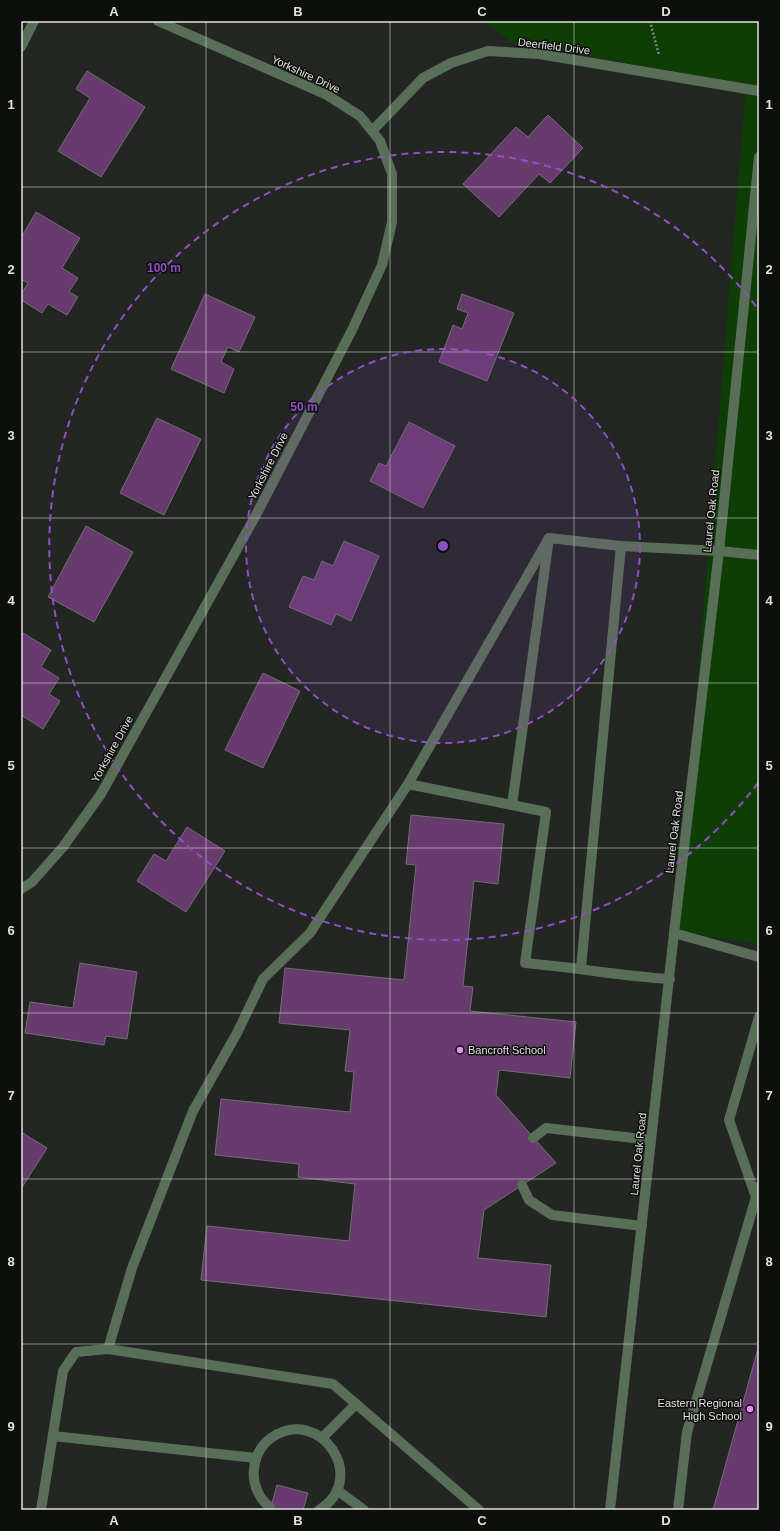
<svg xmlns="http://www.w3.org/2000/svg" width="780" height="1531" viewBox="0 0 780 1531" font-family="Helvetica,sans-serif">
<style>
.green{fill:#0f3d06}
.building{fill:#683b6f;stroke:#716e72}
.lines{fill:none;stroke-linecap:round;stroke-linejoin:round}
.path{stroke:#848683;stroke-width:2.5;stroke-dasharray:2 2;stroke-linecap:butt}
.lane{stroke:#596e56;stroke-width:10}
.street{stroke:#596e56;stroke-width:10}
.grid{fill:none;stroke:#e1e2e0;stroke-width:1;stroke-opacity:0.55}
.ring{fill:none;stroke:#8f50c6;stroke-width:2;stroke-dasharray:7 5}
.poi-dot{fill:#ec8cfb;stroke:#0d0f0d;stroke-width:1.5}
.labels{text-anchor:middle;stroke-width:3;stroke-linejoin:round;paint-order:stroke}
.street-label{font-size:11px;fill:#e1e2e0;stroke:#0d0f0d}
.poi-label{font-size:11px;fill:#e1e2e0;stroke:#0d0f0d;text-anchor:start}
.centre{fill:#8f50c6;stroke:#0d0f0d;stroke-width:2}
.ring-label{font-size:12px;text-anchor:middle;font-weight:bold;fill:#8f50c6;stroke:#0d0f0d;stroke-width:3;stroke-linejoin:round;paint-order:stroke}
.neatline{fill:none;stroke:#e1e2e0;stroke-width:1.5}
.grid-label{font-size:13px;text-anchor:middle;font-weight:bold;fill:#e1e2e0}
</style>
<rect width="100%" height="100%" fill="#232623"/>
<path class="green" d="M482 21H759V944L677 931 746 84 514 43Z"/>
<g class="building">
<path d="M87 71 145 107 101 177 58 151 90 98 76 89Z"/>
<path d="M548 115 583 148 550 183 539 174 499 217 463 184 516 127 528 137Z"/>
<path d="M36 212 80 238 62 268 78 278 69 292 78 297 67 315 48 304 42 313 21 300V294L28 283 21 279V238Z"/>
<path d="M205 294 255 317 239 352 228 347 221 362 234 369 224 393 171 369Z"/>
<path d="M462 294 514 313 487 381 439 362 453 325 462 329 468 313 457 309Z"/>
<path d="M157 418 201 439 164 515 120 493Z"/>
<path d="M409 422 455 446 423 508 370 481 379 463 386 466Z"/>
<path d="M86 526 133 552 94 622 48 597Z"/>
<path d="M344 541 379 556 351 621 336 614 331 625 289 607 303 576 314 580 322 561 333 566Z"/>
<path d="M23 633 51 650 41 667 59 678 49 694 60 701 43 729 21 715V636Z"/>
<path d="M263 673 300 691 263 768 225 750Z"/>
<path d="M411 815 504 824 498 884 474 881 463 986 473 987 470 1011 576 1022 570 1078 499 1070 496 1095 556 1163 484 1210 478 1258 551 1265 546 1317 201 1280 207 1226 349 1241 355 1184 298 1177 299 1164 215 1155 221 1099 350 1112 354 1072 345 1071 350 1030 279 1023 285 968 404 980 416 865 406 864Z"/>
<path d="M187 827 225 851 186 912 137 881 154 854 166 861Z"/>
<path d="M80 963 137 972 127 1039 106 1036 104 1045 25 1033 30 1002 73 1008Z"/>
<path d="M21 1132 47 1148 21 1189Z"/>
<path d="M759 1345V1510H713L723 1474Z"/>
<path d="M277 1485 308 1493 303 1510H270Z"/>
</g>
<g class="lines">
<path class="path" d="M650 21 659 55"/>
<g class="lane">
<path d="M408 784 512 805"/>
<path d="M674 933 759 957"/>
<path d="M581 968 621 546"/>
<path d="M670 979C621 976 573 967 525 963L546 812 512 805 549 538 621 546 719 551 759 555"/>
<path d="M533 1138 546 1128 651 1140"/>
<path d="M522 1185 529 1200 552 1215 642 1226"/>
<path d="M756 1197 729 1120 759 1017"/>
<path d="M108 1349 132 1268 193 1111 237 1033 263 979 310 933 408 784 549 538"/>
<path d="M53 1436 256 1458"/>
<path d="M322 1438 356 1404"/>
<path d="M337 1490 364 1510"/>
<path d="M270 1507C259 1499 252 1483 254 1470 255 1457 260 1446 271 1438 320 1404 370 1479 319 1510"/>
<path d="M41 1510 63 1371 76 1352 108 1349 333 1384 479 1510"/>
<path d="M678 1510 687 1432 759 1187"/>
</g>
<g class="street">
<path d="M21 47 34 21"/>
<path d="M372 131 423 78 451 63 488 51 539 54 759 91"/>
<path d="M21 889 32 882 63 847 101 794 256 515 352 330 382 265 392 222V174L380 141 360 116 327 95 158 21"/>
<path d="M610 1510 674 933 719 551 759 157"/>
</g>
</g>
<path class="grid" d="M206 21V1510M390 21V1510M574 21V1510M21 187H759M21 352H759M21 518H759M21 683H759M21 848H759M21 1013H759M21 1179H759M21 1344H759"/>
<circle cx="443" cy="546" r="197" fill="#8f50c6" fill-opacity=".12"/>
<g class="ring">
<circle cx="443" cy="546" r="197"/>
<path d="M758 783A394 394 0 1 1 758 309"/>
</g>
<g class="poi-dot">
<circle cx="460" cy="1050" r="4"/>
<circle cx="750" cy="1409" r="4"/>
</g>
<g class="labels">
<g class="street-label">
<text transform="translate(554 46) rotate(7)" y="4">Deerfield Drive</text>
<text transform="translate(306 74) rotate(25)" y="4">Yorkshire Drive</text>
<text transform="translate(268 466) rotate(-63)" y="4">Yorkshire Drive</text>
<text transform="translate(711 511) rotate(-84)" y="4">Laurel Oak Road</text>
<text transform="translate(112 749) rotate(-61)" y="4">Yorkshire Drive</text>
<text transform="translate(674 832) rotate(-83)" y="4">Laurel Oak Road</text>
<text transform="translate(638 1154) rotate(-84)" y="4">Laurel Oak Road</text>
</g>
<g class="poi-label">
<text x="468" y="1054">Bancroft School</text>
<text x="742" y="1407" text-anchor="end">Eastern Regional<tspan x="742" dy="13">High School</tspan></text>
</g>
</g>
<circle cx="443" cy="546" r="6" class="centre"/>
<g class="ring-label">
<text x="164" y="272">100 m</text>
<text x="304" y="411">50 m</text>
</g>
<rect width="780" height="1531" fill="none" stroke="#0d0f0d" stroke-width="44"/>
<rect x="22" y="22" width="736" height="1487" class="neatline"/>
<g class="grid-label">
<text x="114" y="16">A</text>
<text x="298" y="16">B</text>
<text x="482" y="16">C</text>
<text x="666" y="16">D</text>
<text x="11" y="109">1</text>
<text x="769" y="109">1</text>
<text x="11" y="274">2</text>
<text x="769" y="274">2</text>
<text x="11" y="440">3</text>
<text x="769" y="440">3</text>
<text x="11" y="605">4</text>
<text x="769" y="605">4</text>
<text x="11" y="770">5</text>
<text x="769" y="770">5</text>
<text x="11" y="935">6</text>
<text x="769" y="935">6</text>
<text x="11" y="1100">7</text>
<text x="769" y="1100">7</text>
<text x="11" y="1266">8</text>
<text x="769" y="1266">8</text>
<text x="11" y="1431">9</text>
<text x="769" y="1431">9</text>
<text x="114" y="1525">A</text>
<text x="298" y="1525">B</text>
<text x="482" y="1525">C</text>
<text x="666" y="1525">D</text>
</g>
</svg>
